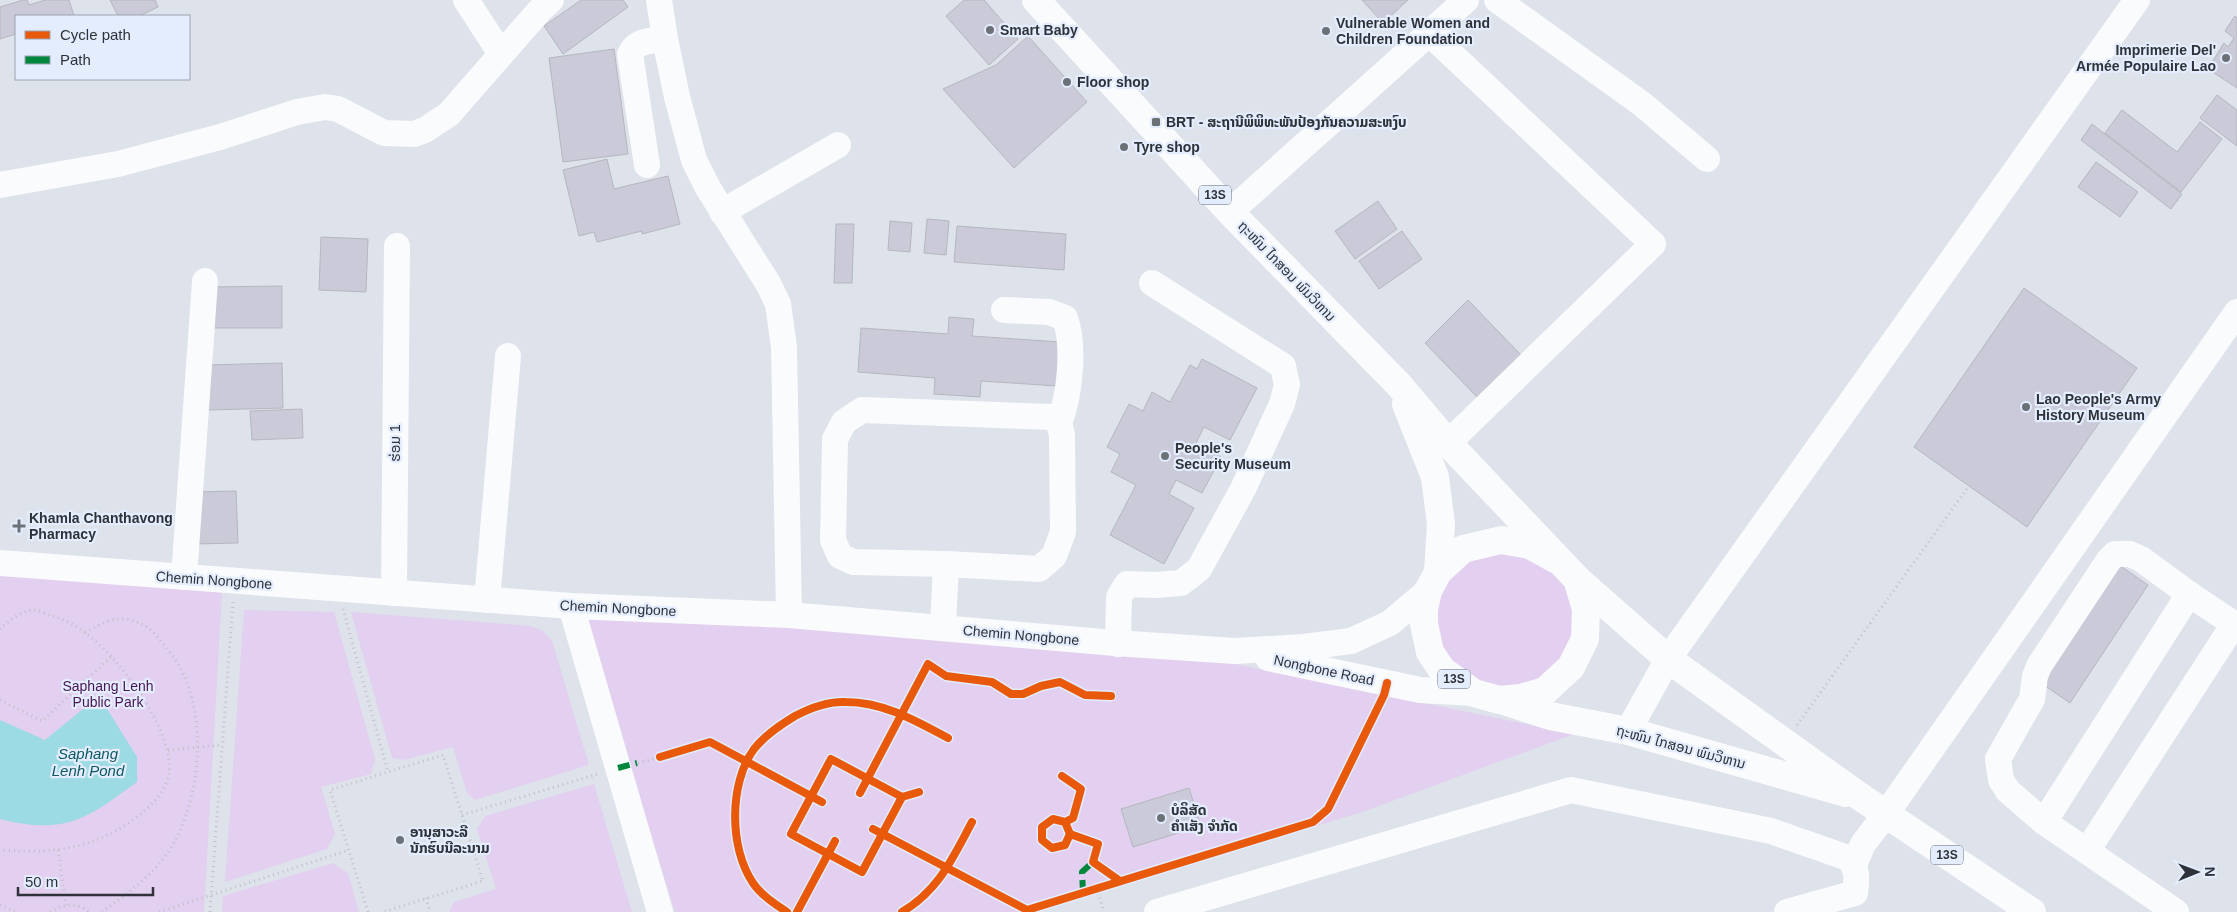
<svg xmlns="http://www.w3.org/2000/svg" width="2237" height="912" viewBox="0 0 2237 912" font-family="Helvetica,'Noto Sans Lao',sans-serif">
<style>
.green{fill:#e3cfef}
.water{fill:#9cdae4}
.building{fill:#cacad9;stroke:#b5b7be}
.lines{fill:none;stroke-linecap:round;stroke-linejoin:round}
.path{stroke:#bfc2c6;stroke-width:3;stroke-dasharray:1 4;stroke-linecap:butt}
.minor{stroke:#fafbfc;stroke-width:26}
.highway{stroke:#fafbfc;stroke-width:28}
.quiet{stroke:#00873e;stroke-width:6;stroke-dasharray:12 6;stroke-linecap:butt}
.cycleway-casing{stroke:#e4edfe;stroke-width:11}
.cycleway{stroke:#e8590c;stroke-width:8}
.poi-dot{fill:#6c7077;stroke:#e4edfe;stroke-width:2}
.labels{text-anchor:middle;stroke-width:4.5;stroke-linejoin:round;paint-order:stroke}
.shield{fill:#e4edfe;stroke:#656b74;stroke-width:1}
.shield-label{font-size:12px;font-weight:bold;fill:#2f3339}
.poi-label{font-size:14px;font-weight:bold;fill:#2f3339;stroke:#e4edfe;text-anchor:start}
.street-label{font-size:14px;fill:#2f3339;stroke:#e4edfe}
.park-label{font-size:14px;fill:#471553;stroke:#e4edfe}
.water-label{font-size:15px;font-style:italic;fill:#0c5860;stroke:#e4edfe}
</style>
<rect width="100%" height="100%" fill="#dde2eb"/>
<g class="green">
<path d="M1501 546 1572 582 1580 637 1541 688 1505 695 1442 664 1431 594 1441 575Z"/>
<path d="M0 574 222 592 204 912H0Z"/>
<path d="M244 610 334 612 375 759 371 774 321 787 335 834 327 849 225 882Z"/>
<path d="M351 612 531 626 543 631 552 641 589 765 475 800 467 793 453 747 404 760 392 758Z"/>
<path d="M583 616 795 624 1201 657 1574 734 1365 811 1039 912H675Z"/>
<path d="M594 784 632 912H449L454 902 496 889 477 829 485 816Z"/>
<path d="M333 863 348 873 359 912H222L223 896Z"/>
</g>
<path class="water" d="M99 696 137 757V782C85 820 65 835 0 819V720L45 740Z"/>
<g class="building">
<path d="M23 0H27L29 5 45 0H69L74 16H16V34L0 39V7Z"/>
<path d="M110 0H155L158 7 139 16H118Z"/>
<path d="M581 0H623L628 7 563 54 544 26Z"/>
<path d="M964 0H984L1018 39 989 65 946 16Z"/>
<path d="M1362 0H1408L1383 23Z"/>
<path d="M2235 16 2237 18V88L2208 69 2224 43 2228 47 2234 38 2225 31Z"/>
<path d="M1028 36 1087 102 1014 168 943 89 996 65Z"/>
<path d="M614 49 628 154 563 162 549 58Z"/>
<path d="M2217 95 2237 110V146L2200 118Z"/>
<path d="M2122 110 2177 152 2200 122 2222 139 2181 192 2105 133Z"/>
<path d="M2092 124 2182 194 2171 209 2081 140Z"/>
<path d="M607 159 614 189 668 176 680 224 642 234V231L597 242 594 232 579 236 563 170Z"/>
<path d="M2096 162 2138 192 2120 217 2078 187Z"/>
<path d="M1378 201 1397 229 1355 259 1335 231Z"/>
<path d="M927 219 949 221 946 255 924 253Z"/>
<path d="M890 221 912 223 910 252 888 250Z"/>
<path d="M836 224H854L852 283H834Z"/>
<path d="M957 226 1066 234 1064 270 954 262Z"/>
<path d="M1402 231 1422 259 1379 289 1359 261Z"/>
<path d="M321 237 368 239 366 292 319 290Z"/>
<path d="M282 286V328H212V287Z"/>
<path d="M2024 288 2137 368 2027 527 1914 447Z"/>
<path d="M1468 300 1521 355 1477 397 1425 343Z"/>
<path d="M949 317 974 319 972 336 1060 342 1057 386 981 381 980 397 934 394 935 378 858 372 861 328 948 334Z"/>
<path d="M1202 359 1257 388 1230 440 1204 427 1196 443 1221 457 1202 493 1176 480 1169 494 1194 508 1164 564 1110 535 1136 485 1111 472 1120 454 1107 447 1129 404 1143 411 1152 392 1170 402 1190 365 1197 369Z"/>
<path d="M282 363 283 408 208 410 207 365Z"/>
<path d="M302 409 303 438 252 440 250 411Z"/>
<path d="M236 491 238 543 195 544 193 492Z"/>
<path d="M2116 563 2148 585 2070 703 2038 681Z"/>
<path d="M1189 788 1201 826 1133 847 1121 809Z"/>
</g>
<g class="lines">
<g class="path">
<path d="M343 609 388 772"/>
<path d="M0 629C9 621 23 609 36 610 40 611 46 614 50 615 62 619 74 624 84 632 118 655 175 731 169 774 166 790 154 803 142 813 98 849 54 854 0 850"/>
<path d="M85 632C96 627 109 619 120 619 142 619 154 631 166 648 172 655 179 664 183 673 205 722 201 786 178 835 163 868 131 891 102 912"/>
<path d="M0 700 42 721 111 657"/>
<path d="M1797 725 1969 486"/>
<path d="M168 750 222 745"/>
<path d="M638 763 660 757"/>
<path d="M462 815 598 774"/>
<path d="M58 850 66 905"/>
<path d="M1097 888 1104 912"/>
<path d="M426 898 430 912"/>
<path d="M0 905 16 912"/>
<path d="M50 912C63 904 77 902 89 912"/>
<path d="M159 912 349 850"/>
<path d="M210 912 233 602"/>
<path d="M368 912 330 790 443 755 483 881 383 912"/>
<path d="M787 912C775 904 761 895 753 883 729 848 729 783 754 749 765 735 780 725 795 716 810 708 829 701 846 702 884 702 916 721 948 738"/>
<path d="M902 912C939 890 952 859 972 822"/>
</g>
<g class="minor">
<path d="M466 0 501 54"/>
<path d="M659 0 665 39 677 97 694 160 708 188 769 285 778 304 784 347 789 615"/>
<path d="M1497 0 1642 104 1707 159"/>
<path d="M1430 34 1653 244 1448 443"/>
<path d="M647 165 630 54C637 40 650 41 665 39"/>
<path d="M0 185 118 164 220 137 297 112 325 107 338 109 384 133 414 134 425 130 449 114 540 10 551 0"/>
<path d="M1241 202 1466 0"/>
<path d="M722 212 838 145"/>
<path d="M1004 310 1049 312 1065 318C1075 346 1070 396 1059 423"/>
<path d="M0 563 571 606 789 615 1115 643 1235 651 1304 647 1351 641 1390 623 1428 591"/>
<path d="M184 577 205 281"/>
<path d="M394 593 397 246"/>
<path d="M487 600 508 356"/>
<path d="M571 606 660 912"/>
<path d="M943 628 946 564 1039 569 1054 556 1063 532 1062 435 1059 423 1052 417 862 410 844 422 835 439 833 540 840 556 853 562 946 564"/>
<path d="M1118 644 1119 597 1127 584 1155 585 1181 583 1199 569 1243 489 1282 404 1287 385 1283 366 1152 283"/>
<path d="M1268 658 1420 690 1474 693"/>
<path d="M1628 731 1668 659 2137 0"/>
<path d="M2044 822 2189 594"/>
<path d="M2087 851 2234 624"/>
<path d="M1854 865 1863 844 1886 814 2237 312"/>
<path d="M1157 912 1571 790 1771 831 1848 858C1858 868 1857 879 1855 893L1787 912"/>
<path d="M2176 912 2044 822 2008 791 2001 780 1998 759 2032 699 2035 676 2039 666 2109 560 2115 554H2130L2141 559 2189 594 2237 626"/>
</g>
<g class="highway">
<path d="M1036 0 1231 213 1399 385 1448 443 1577 579 1586 609 1585 639 1571 667 1545 691 1521 698 1499 700 1474 693 1442 670 1430 652 1424 624V609L1428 591 1438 572 1463 549 1501 540 1530 545 1557 560"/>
<path d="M1406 404 1435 477 1441 524 1438 572"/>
<path d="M1578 580 1668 659 1862 798 2032 912"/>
<path d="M1504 701 1550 716 1628 731 1846 793"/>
</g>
<g class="quiet">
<path d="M618 768 637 763"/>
<path d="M1083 892 1082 872 1093 862"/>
</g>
<defs>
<g id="cycleway">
<path d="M660 757 710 742 822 802"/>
<path d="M1062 776 1081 789 1073 818 1065 822 1053 819 1042 827V840L1052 848 1065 845 1070 834 1065 822"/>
<path d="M860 793 928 664 946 676 992 682 1011 694H1023L1041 686 1060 682 1085 695 1111 696"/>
<path d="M902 797 862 872 791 834 831 759 902 797 919 792"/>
<path d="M873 829 1027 910 1313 822 1328 809 1384 695 1387 683"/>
<path d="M1070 834 1098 844 1093 862 1120 881"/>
<path d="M787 912C775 904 761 895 753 883 729 848 729 783 754 749 765 735 780 725 795 716 810 708 829 701 846 702 884 702 916 721 948 738"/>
<path d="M797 912 835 841"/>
<path d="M902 912C939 890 952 859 972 822"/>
</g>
</defs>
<use href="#cycleway" class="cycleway-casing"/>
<use href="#cycleway" class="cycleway"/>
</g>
<g class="poi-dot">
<circle cx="990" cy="30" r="5"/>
<circle cx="1326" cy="31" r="5"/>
<circle cx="2226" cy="58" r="5"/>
<circle cx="1067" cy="82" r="5"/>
<rect x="1151" y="117" width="10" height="10" rx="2.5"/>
<circle cx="1124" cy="147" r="5"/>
<circle cx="2026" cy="407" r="5"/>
<circle cx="1165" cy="456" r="5"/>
<path d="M16.5 518.5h5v5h5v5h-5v5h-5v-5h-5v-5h5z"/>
<circle cx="1161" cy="818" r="5"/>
<circle cx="400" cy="840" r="5"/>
</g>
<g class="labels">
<g class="shield">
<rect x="1199" y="185.5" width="32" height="19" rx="4"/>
<rect x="1438" y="669.5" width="32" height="19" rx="4"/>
<rect x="1931" y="845.5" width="32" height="19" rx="4"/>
</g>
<g class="shield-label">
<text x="1215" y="199">13S</text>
<text x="1454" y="683">13S</text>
<text x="1947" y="859">13S</text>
</g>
<g class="poi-label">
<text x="1336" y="28">Vulnerable Women and<tspan x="1336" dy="16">Children Foundation</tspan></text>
<text x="1000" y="35">Smart Baby</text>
<text x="2216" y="55" text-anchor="end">Imprimerie Del'<tspan x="2216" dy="16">Armée Populaire Lao</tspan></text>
<text x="1077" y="87">Floor shop</text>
<text x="1166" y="127">BRT - ສະຖານີພິພິທະພັນປ້ອງກັນຄວາມສະຫງົບ</text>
<text x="1134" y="152">Tyre shop</text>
<text x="2036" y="404">Lao People's Army<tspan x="2036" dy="16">History Museum</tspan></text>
<text x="1175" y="453">People's<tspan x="1175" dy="16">Security Museum</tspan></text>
<text x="29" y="523">Khamla Chanthavong<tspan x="29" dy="16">Pharmacy</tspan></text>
<text x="1171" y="815">ບໍລິສັດ<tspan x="1171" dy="16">ຄຳເສັງ ຈຳກັດ</tspan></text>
<text x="410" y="837">ອານຸສາວະລີ<tspan x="410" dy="16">ນັກຮົບນີລະນາມ</tspan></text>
</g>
<g class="street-label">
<text transform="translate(1287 271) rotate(46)" y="5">ຖະໜົນ ໄກສອນ ພົມວິຫານ</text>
<text transform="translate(395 443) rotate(-90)" y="5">ຮ່ອມ 1</text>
<text transform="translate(214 580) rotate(4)" y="5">Chemin Nongbone</text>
<text transform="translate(618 608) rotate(3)" y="5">Chemin Nongbone</text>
<text transform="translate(1021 635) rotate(5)" y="5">Chemin Nongbone</text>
<text transform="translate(1324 670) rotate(12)" y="5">Nongbone Road</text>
<text transform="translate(1681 747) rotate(15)" y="5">ຖະໜົນ ໄກສອນ ພົມວິຫານ</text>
</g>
<g class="park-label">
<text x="108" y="691">Saphang Lenh<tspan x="108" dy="16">Public Park</tspan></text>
</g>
<g class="water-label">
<text x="88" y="759">Saphang<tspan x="88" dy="17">Lenh Pond</tspan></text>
</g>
</g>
<rect x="15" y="15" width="175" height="65" fill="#e4edfe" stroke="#9ca3af"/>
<rect x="25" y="31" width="25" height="8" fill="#e8590c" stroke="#9ca3af"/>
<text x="60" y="40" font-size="15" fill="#2f3339">Cycle path</text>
<rect x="25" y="56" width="25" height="8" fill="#00873e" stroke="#9ca3af"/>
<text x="60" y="65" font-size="15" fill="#2f3339">Path</text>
<g transform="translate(2197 872) rotate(89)" stroke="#e4edfe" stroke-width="4" paint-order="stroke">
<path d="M0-4L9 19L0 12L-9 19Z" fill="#2f3339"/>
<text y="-8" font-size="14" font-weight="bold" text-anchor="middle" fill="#2f3339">N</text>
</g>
<path d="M18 887v8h135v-8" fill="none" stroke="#2f3339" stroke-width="2.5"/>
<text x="25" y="887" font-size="15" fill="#2f3339" stroke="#e4edfe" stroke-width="4" paint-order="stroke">50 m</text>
</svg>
